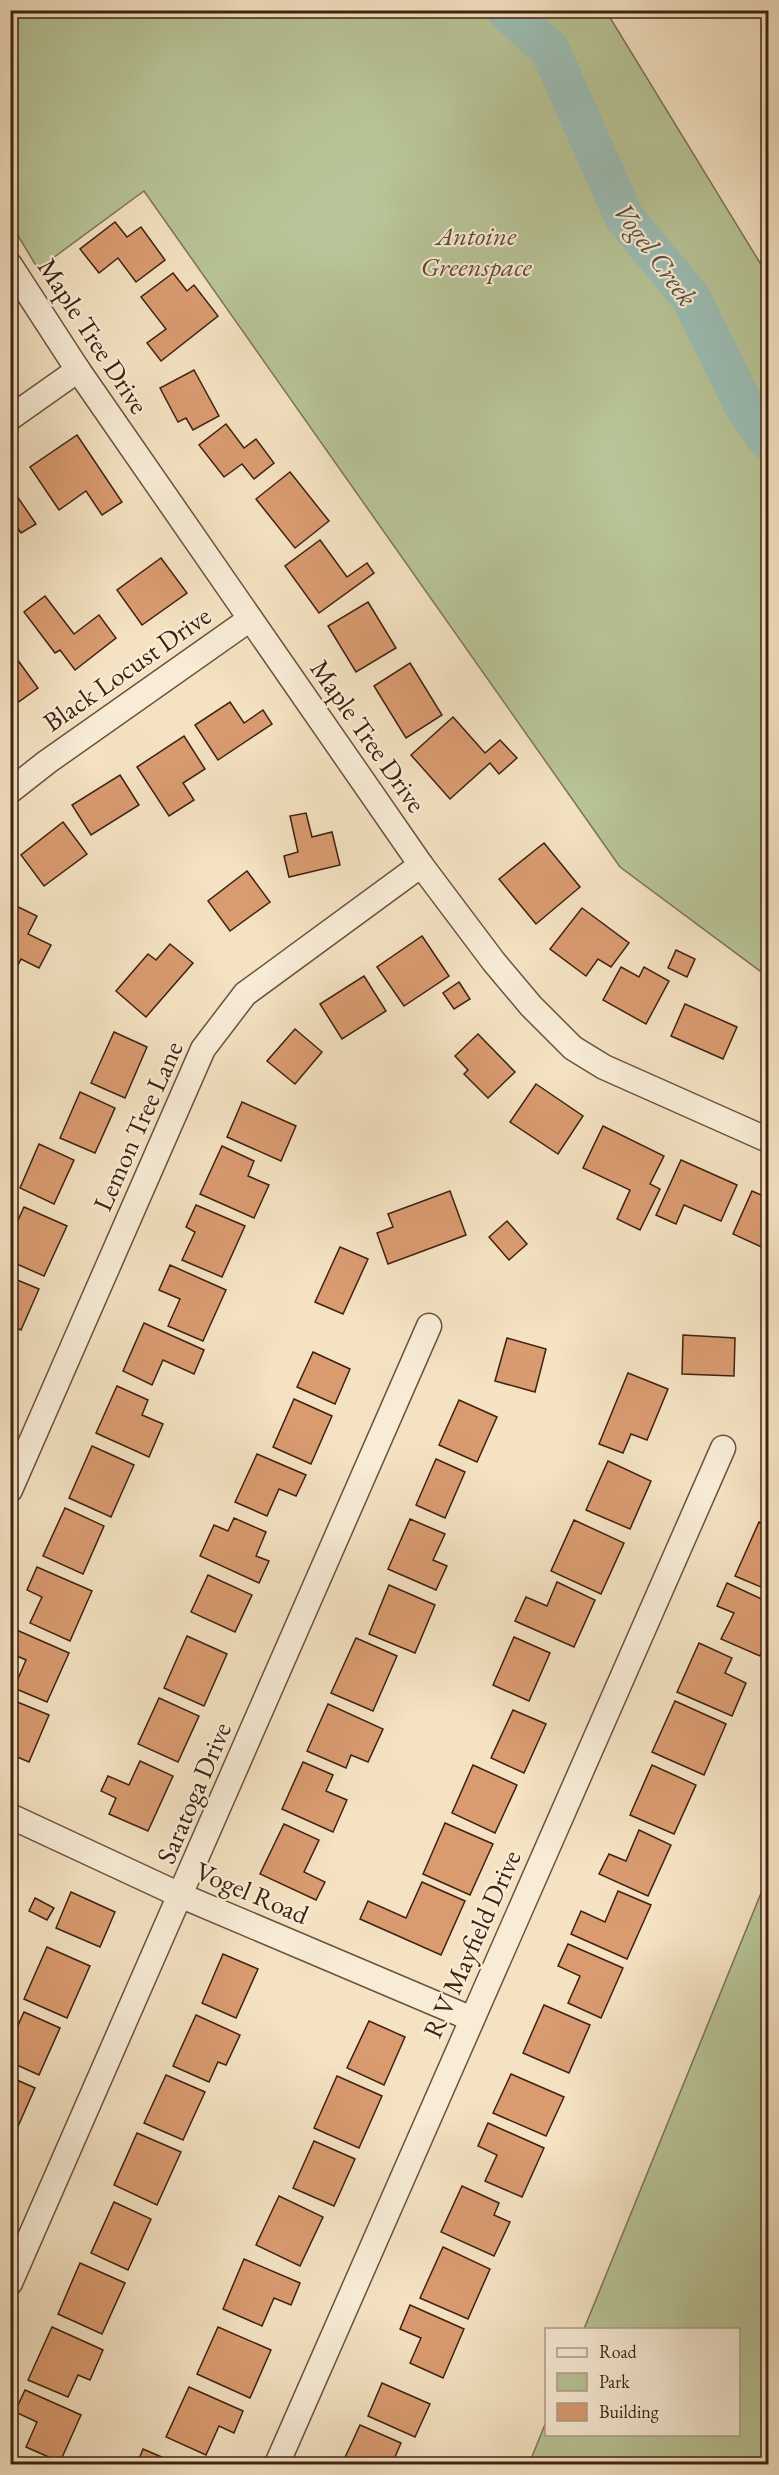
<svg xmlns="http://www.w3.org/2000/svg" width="779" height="2475" viewBox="0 0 779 2475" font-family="'EB Garamond',serif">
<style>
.green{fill:#b8c497;stroke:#7c7354;stroke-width:1.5}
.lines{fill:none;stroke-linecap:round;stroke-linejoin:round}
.river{stroke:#9cbeb4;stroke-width:40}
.building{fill:#da9b71;stroke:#3f2210;stroke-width:1.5}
.minor-casing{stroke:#6c523c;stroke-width:27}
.minor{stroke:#f8ecd7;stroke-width:24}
.labels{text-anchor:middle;stroke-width:4.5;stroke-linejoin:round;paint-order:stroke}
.park-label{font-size:27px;font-style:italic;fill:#5d4a32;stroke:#f8ecd7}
.street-label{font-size:27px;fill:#3f2210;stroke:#f8ecd7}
.water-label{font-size:28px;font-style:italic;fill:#5b5141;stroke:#f8ecd7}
</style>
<rect width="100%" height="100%" fill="#f4e2c2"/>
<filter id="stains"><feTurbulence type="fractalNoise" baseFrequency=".00333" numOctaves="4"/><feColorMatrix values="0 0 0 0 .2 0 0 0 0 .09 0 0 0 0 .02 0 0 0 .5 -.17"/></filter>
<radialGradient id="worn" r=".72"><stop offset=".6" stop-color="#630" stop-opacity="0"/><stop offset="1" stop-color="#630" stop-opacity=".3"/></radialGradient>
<g class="green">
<path d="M11 10 606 11 768 276V977L620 867 144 191 38 269 11 224Z"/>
<path d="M768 1876V2464H529L546 2422V2434H738V2330L584 2329Z"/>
</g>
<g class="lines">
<path class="river" d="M506 10 550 50 624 217 691 298 745 408 768 440"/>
</g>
<g class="building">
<path d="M115 222 127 237 141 227 165 260 136 282 118 258 99 273 80 249Z"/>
<path d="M173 273 187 291 194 285 218 316 161 361 147 343 166 329 141 297Z"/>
<path d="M194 370 219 416 193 430 186 418 178 422 160 388Z"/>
<path d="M226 424 244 448 256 439 274 463 254 479 242 464 224 477 199 445Z"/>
<path d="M77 435 122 502 102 515 86 491 59 510 30 467Z"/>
<path d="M290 472 329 521 295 548 256 499Z"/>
<path d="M10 486 36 524 21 533 13 521 10 523Z"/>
<path d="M320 540 347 577 367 563 374 573 319 613 285 566Z"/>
<path d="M161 558 187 593 142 625 117 590Z"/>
<path d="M45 596 74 634 99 615 116 638 75 670 60 650 55 653 24 612Z"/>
<path d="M368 602 396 648 356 672 328 626Z"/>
<path d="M17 659 38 688 10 708V664Z"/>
<path d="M410 663 442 715 406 738 374 686Z"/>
<path d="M230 702 244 723 263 710 272 724 218 760 195 725Z"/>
<path d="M453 717 485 753 500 740 517 758 499 774 490 763 450 799 411 755Z"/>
<path d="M184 736 205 769 183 783 194 800 169 816 137 767Z"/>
<path d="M120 775 139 805 91 835 72 805Z"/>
<path d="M306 813 312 837 332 832 340 865 289 877 284 856 298 852 290 816Z"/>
<path d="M63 822 87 854 44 886 21 855Z"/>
<path d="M544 843 580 887 536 924 499 879Z"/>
<path d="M247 871 270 902 230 931 208 901Z"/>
<path d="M10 903 37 916 28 934 51 945 39 968 21 959 17 967 10 964Z"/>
<path d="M582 908 629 943 611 967 598 959 586 976 550 949Z"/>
<path d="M422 936 449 976 404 1006 377 967Z"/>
<path d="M170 944 193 963 146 1017 116 991 148 954 156 960Z"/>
<path d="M676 950 695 959 687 977 668 968Z"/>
<path d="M621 967 639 977 644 967 669 981 646 1024 603 1000Z"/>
<path d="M364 976 386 1011 342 1039 320 1004Z"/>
<path d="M459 982 470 999 454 1009 443 993Z"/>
<path d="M685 1004 737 1027 723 1059 671 1036Z"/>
<path d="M295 1029 322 1052 295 1084 267 1061Z"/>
<path d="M114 1032 147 1047 125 1098 91 1083Z"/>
<path d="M478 1034 515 1072 488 1098 464 1074 468 1070 455 1056Z"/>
<path d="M536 1084 583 1116 558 1154 510 1122Z"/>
<path d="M80 1092 115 1108 95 1153 60 1138Z"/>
<path d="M242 1102 296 1126 281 1161 227 1137Z"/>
<path d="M603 1126 664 1156 650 1184 660 1189 640 1230 617 1219 630 1190 583 1168Z"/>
<path d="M39 1144 74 1160 54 1204 20 1188Z"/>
<path d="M222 1146 254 1161 248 1176 269 1185 254 1218 200 1194Z"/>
<path d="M681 1160 737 1185 721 1221 684 1205 676 1224 656 1215Z"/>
<path d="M450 1191 466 1235 388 1264 377 1233 393 1227 388 1214Z"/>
<path d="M752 1191 768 1198V1250L733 1234Z"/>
<path d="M196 1205 245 1226 222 1277 182 1260 195 1232 186 1227Z"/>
<path d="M24 1207 67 1226 44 1276 10 1261V1238Z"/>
<path d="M507 1221 527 1244 509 1260 489 1237Z"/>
<path d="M340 1247 368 1259 343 1314 315 1302Z"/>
<path d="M170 1265 226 1290 203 1341 168 1326 180 1299 159 1290Z"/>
<path d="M10 1277 39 1289 21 1330 10 1325Z"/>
<path d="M144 1323 204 1350 194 1374 163 1360 152 1385 123 1371Z"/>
<path d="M683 1335 735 1338 734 1376 682 1374Z"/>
<path d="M507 1338 546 1349 535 1392 495 1381Z"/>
<path d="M313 1352 350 1369 335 1404 297 1387Z"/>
<path d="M628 1373 668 1389 647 1440 631 1434 623 1453 599 1444Z"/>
<path d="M117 1386 148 1400 142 1415 163 1424 149 1457 96 1433Z"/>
<path d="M294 1399 332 1416 311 1464 273 1447Z"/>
<path d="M459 1400 497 1417 477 1462 439 1445Z"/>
<path d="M92 1446 134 1465 111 1517 69 1498Z"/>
<path d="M257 1454 306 1475 296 1496 279 1489 267 1516 235 1502Z"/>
<path d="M436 1459 465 1472 445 1518 416 1505Z"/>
<path d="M608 1461 651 1481 630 1529 586 1510Z"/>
<path d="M65 1508 104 1526 83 1574 43 1556Z"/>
<path d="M234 1518 266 1532 256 1556 269 1561 259 1583 200 1556 214 1525 228 1531Z"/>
<path d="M410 1519 445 1534 433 1560 447 1566 436 1590 388 1569Z"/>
<path d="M574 1520 624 1543 601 1594 551 1571Z"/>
<path d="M759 1522 768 1526V1590L735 1576Z"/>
<path d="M37 1567 92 1591 70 1641 30 1623 42 1597 27 1590Z"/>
<path d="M208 1575 252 1595 235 1632 191 1612Z"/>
<path d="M557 1582 595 1600 574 1647 515 1621 526 1597 547 1606Z"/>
<path d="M727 1583 768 1602V1637L760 1656 721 1639 734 1613 717 1606Z"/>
<path d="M389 1585 435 1605 415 1653 369 1634Z"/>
<path d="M12 1628 69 1653 47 1702 14 1688 26 1660 10 1653Z"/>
<path d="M187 1636 227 1654 204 1706 164 1688Z"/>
<path d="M514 1637 550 1653 529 1701 493 1685Z"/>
<path d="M356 1638 397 1656 373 1711 331 1693Z"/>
<path d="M699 1643 732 1658 725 1673 746 1683 732 1716 677 1692Z"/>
<path d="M159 1698 199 1716 178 1762 138 1744Z"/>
<path d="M10 1699 49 1715 29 1762 10 1754Z"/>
<path d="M675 1701 726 1724 704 1775 652 1752Z"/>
<path d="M328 1704 383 1729 368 1762 351 1755 346 1768 307 1751Z"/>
<path d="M513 1710 546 1724 524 1773 491 1758Z"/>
<path d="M140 1761 173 1776 148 1831 109 1814 116 1798 101 1791 108 1776 129 1785Z"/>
<path d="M303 1762 333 1775 326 1791 347 1800 333 1832 282 1809Z"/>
<path d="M473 1765 517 1785 495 1833 452 1813Z"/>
<path d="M652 1765 696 1785 674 1834 630 1815Z"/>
<path d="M445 1823 493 1844 470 1895 423 1874Z"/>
<path d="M284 1824 319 1840 304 1872 325 1882 316 1900 260 1874Z"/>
<path d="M639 1830 671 1845 648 1896 599 1874 609 1854 626 1861Z"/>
<path d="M422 1882 465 1901 441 1955 360 1919 368 1901 406 1918Z"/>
<path d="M618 1891 651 1905 627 1959 571 1934 581 1911 605 1922Z"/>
<path d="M71 1892 115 1912 100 1947 56 1928Z"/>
<path d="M35 1898 54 1908 47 1920 29 1911Z"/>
<path d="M568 1944 623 1968 601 2018 568 2003 580 1976 558 1966Z"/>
<path d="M47 1947 90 1966 67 2018 24 1999Z"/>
<path d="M223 1954 258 1969 236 2018 202 2003Z"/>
<path d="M544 2005 590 2025 569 2073 523 2053Z"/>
<path d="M24 2012 60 2028 39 2075 10 2062V2043Z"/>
<path d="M196 2015 240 2035 226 2065 218 2062 209 2082 173 2066Z"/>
<path d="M369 2021 405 2037 384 2085 347 2068Z"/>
<path d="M511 2074 564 2097 546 2136 493 2113Z"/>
<path d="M166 2075 205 2092 183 2140 144 2123Z"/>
<path d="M337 2076 382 2096 359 2148 314 2128Z"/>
<path d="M10 2077 35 2088 12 2140 10 2139Z"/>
<path d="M488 2123 544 2148 522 2197 485 2181 497 2155 478 2146Z"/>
<path d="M137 2133 181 2152 157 2205 114 2185Z"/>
<path d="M314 2141 355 2159 334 2206 293 2188Z"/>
<path d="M462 2186 499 2203 494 2215 510 2222 494 2256 441 2232Z"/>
<path d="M279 2196 323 2217 300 2266 256 2245Z"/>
<path d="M114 2202 151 2219 128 2270 91 2253Z"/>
<path d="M443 2247 490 2269 468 2319 420 2298Z"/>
<path d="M244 2259 300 2283 291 2305 274 2298 262 2326 223 2309Z"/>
<path d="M80 2263 125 2283 102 2334 58 2314Z"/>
<path d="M410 2305 464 2329 443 2378 410 2363 421 2338 400 2329Z"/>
<path d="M52 2327 103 2350 90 2380 78 2375 68 2397 28 2380Z"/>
<path d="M218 2327 271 2350 250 2398 197 2374Z"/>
<path d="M382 2383 430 2404 415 2437 368 2416Z"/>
<path d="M189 2387 243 2411 234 2433 219 2426 206 2455 166 2437Z"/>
<path d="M25 2390 81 2415 60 2462 26 2447 37 2422 15 2412Z"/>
<path d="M360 2425 401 2443 392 2464H342Z"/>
<path d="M143 2449 178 2464H137Z"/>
</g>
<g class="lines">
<defs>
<g id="minor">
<path d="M10 265 78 370 421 865 494 962 531 1006 573 1048 604 1067 768 1140"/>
<path d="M10 418 78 370"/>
<path d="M10 791 47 762 250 619"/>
<path d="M10 1490 203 1049 245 994 421 865"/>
<path d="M10 1816 182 1896 472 2019"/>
<path d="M10 2283 429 1326"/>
<path d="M277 2464 723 1448"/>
</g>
</defs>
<use href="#minor" class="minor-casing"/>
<use href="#minor" class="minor"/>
</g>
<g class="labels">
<g class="park-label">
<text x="476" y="245">Antoine<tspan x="476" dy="31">Greenspace</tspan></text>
</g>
<g class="street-label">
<text transform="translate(93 336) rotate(57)" y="9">Maple Tree Drive</text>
<text transform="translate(127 669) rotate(-35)" y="9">Black Locust Drive</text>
<text transform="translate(368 736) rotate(55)" y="9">Maple Tree Drive</text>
<text transform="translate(138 1126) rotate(-66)" y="9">Lemon Tree Lane</text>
<text transform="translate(194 1793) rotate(-67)" y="9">Saratoga Drive</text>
<text transform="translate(252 1893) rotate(23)" y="9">Vogel Road</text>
<text transform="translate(472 1944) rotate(-66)" y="9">R V Mayfield Drive</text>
</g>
<g class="water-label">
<text transform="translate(656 254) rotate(54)" y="10">Vogel Creek</text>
</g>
</g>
<rect width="779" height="2475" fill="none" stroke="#f4e2c2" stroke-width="36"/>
<rect x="12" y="12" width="755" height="2451" fill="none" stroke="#3f2210" stroke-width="3"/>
<rect x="18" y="18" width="743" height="2439" fill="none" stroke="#3f2210" stroke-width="1.5"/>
<rect x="545" y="2328" width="195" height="108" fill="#f8ecd7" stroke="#ae9b87" stroke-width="1.5"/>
<rect x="557" y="2348" width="30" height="9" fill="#f8ecd7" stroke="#ae9b87" stroke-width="1.5"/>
<text x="599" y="2358" font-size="18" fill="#3f2210">Road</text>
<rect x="557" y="2373" width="30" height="18" fill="#b8c497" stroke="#ae9b87" stroke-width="1.5"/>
<text x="599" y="2388" font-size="18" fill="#3f2210">Park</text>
<rect x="557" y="2403" width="30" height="18" fill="#da9b71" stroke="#ae9b87" stroke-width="1.5"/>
<text x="599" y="2418" font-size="18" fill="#3f2210">Building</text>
<rect width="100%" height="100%" filter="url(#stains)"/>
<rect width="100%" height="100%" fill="url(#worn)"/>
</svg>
